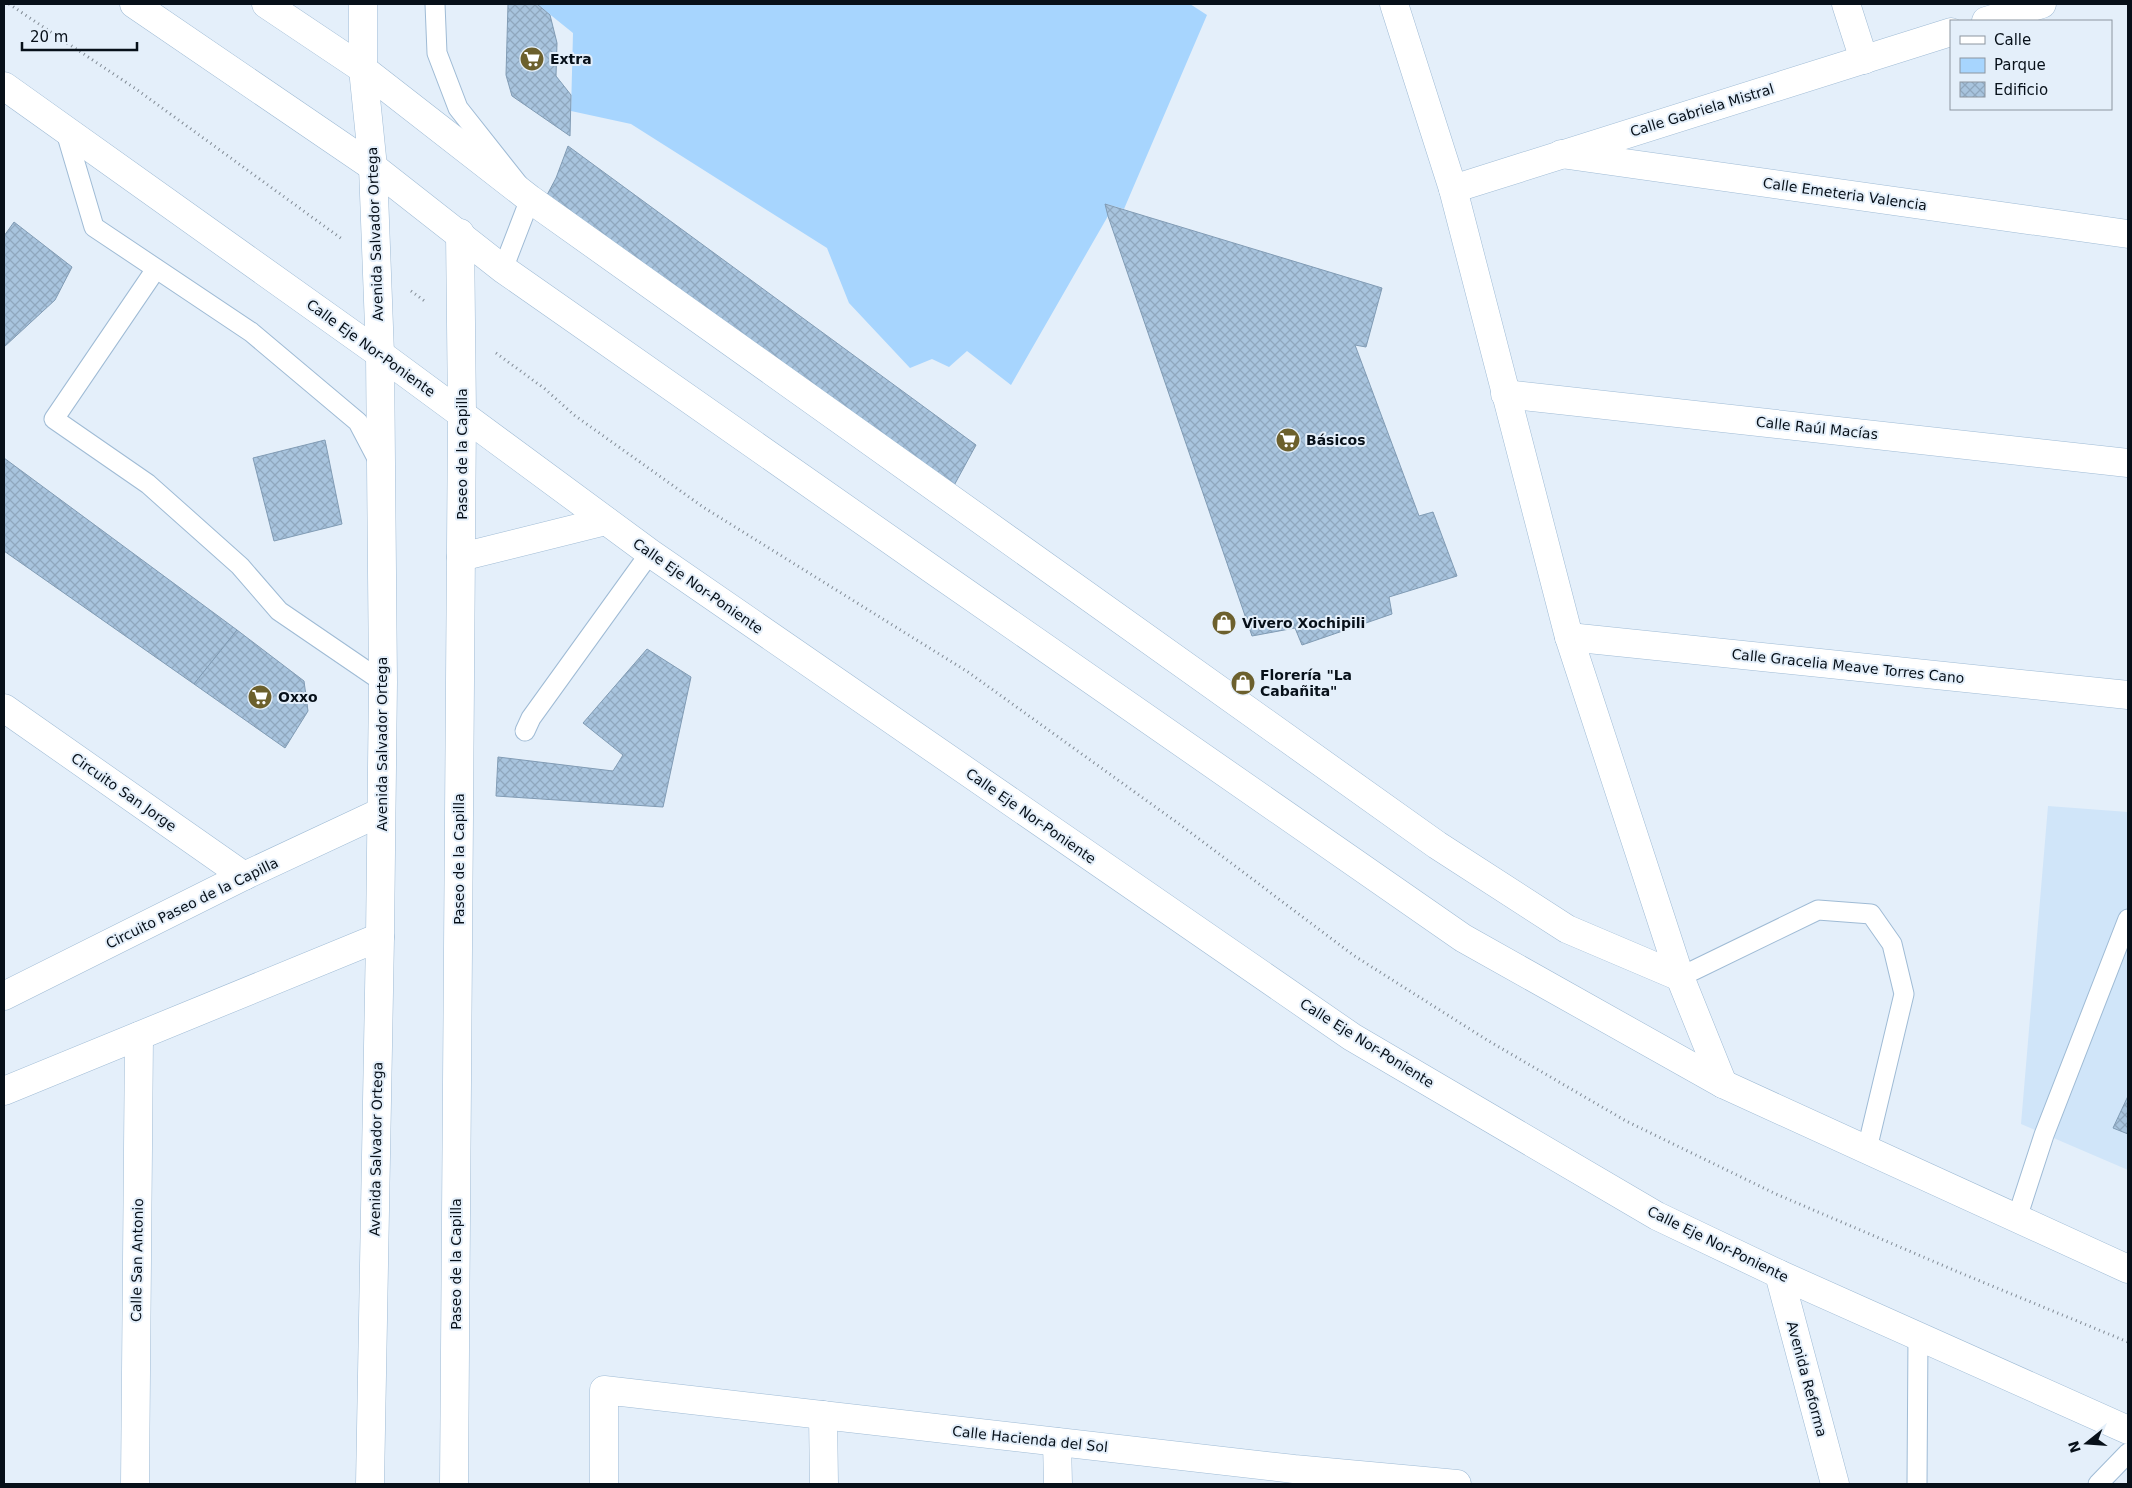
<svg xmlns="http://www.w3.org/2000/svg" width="2132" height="1488" viewBox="0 0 2132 1488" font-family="'DejaVu Sans',sans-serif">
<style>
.built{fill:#d0e5f9}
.green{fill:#a7d5fe}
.building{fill:url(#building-cross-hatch);stroke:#809bb4}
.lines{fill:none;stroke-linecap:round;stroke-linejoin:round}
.lane-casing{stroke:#9fbbd5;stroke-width:21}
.street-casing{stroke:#9fbbd5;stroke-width:29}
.secondary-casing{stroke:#9fbbd5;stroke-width:29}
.primary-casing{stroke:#9fbbd5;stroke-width:29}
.path{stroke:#818b95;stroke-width:3;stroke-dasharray:1 4;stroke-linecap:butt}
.lane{stroke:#fff;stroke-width:19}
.street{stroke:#fff;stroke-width:28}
.secondary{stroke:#fff;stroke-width:28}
.primary{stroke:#fff;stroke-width:28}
.labels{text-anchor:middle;stroke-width:4;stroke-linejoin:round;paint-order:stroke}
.poi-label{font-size:14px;font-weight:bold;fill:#071019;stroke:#e4effa;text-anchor:start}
.street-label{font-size:14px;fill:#071019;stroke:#e4effa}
</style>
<defs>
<pattern id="building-cross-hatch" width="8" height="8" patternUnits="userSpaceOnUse" patternTransform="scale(1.25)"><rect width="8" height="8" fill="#a8c4de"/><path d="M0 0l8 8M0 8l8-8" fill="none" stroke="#8fa7be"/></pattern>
</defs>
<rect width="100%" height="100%" fill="#e4effa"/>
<path class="built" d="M2048 806 2128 812V1170L2021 1124Z"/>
<path class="green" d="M537 4H1190L1207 15 1124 209 1106 204 1108 216 1011 385 967 351 949 367 932 359 910 368 849 303 827 248 631 124 571 111 573 33Z"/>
<g class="building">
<path d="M508 4H537L550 15 557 43 556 76 571 95 570 136 512 96 506 75Z"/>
<path d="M568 146 976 445 951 491 547 195 556 178Z"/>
<path d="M1105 204 1382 288 1366 347 1355 345 1419 516 1433 512 1457 576 1389 597 1392 614 1302 645 1295 628 1252 636 1108 216Z"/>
<path d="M14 222 72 267 55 300 4 347V236Z"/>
<path d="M325 440 342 524 274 541 253 458Z"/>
<path d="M4 458 237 630 194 684 4 551Z"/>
<path d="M237 630 304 681 308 711 285 748 194 684Z"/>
<path d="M647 649 691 677 663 807 496 796 498 757 613 771 623 755 583 723Z"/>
<path d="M2128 1096V1134L2113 1128Z"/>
</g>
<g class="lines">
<defs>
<g id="lane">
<path d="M435 4 437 53 458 108 530 199 503 269"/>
<path d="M65 129 94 227 251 332 358 422 379 462"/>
<path d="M156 269 54 419 148 484 240 566 279 611 383 682"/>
<path d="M525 731 531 718 650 553"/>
<path d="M1680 977 1818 910 1871 914 1892 944 1904 994 1867 1149"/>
<path d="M2017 1218 2044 1135 2128 919"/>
<path d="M1917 1484 1918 1336"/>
<path d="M2098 1484 2128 1453"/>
</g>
<g id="street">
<path d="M266 4 363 69 530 199 1437 845 1567 929 1680 977"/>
<path d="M1394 4 1453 189 1569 637 1680 977 1723 1084"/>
<path d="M1846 4 1864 60"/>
<path d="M1986 21 2042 4"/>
<path d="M1561 154 2128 234"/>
<path d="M1453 189 1951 32"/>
<path d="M1505 394 2128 463"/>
<path d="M1569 637 2128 695"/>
<path d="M4 708 244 876"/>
<path d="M1779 1274 1835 1484"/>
<path d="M823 1415 824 1484"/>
<path d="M1057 1442 1058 1484"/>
<path d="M135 1484 139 1036"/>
<path d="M604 1484V1390L1294 1469 1457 1484"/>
</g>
<g id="secondary">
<path d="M363 4V69L373 167 380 354 383 682 380 937 370 1484"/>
<path d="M4 996 244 876 381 812"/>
<path d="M4 1091 380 937"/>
<path d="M454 1484 462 414 460 233"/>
</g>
<g id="primary">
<path d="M134 4 373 167 503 269 936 572 1463 938 1723 1084 2128 1269"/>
<path d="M4 86 380 354 650 553 1352 1037 1657 1216 1779 1274 2128 1430"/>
<path d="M461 557 606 521"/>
</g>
</defs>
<use href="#lane" class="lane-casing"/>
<use href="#street" class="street-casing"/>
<use href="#secondary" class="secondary-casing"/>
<use href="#primary" class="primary-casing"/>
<g class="path">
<path d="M9 4 136 89 342 239"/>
<path d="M411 291 426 302"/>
<path d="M496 353 545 389 574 415 703 507 968 672 1186 829 1353 955 1487 1040 1626 1121 1776 1194 1963 1274 2128 1342"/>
</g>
<use href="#lane" class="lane"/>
<use href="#street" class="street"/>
<use href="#secondary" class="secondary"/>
<use href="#primary" class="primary"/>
</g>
<defs>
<symbol id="supermarket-disc" viewBox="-11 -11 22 22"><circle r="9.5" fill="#6c602d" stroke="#e4effa"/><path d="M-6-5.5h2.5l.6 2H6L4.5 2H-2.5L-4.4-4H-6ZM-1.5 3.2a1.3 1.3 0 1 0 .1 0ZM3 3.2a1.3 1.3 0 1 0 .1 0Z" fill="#fff"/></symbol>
<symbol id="shop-disc" viewBox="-11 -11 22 22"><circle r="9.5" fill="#6c602d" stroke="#e4effa"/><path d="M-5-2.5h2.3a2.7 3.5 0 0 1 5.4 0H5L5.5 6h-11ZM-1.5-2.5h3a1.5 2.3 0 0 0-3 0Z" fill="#fff"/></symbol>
</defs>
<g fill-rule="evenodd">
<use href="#supermarket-disc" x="518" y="45" width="28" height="28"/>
<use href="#supermarket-disc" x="1274" y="426" width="28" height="28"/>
<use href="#shop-disc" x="1210" y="609" width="28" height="28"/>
<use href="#shop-disc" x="1229" y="669" width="28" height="28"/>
<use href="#supermarket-disc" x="246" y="683" width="28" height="28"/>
</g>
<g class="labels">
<g class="poi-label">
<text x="550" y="64">Extra</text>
<text x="1306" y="445">Básicos</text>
<text x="1242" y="628">Vivero Xochipili</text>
<text x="1260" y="680">Florería "La<tspan x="1260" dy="16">Cabañita"</tspan></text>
<text x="278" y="702">Oxxo</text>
</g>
<g class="street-label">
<text transform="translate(1702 110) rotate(-17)" y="5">Calle Gabriela Mistral</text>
<text transform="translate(1845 194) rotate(8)" y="5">Calle Emeteria Valencia</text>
<text transform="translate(375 234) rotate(-92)" y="5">Avenida Salvador Ortega</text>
<text transform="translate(371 348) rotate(36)" y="5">Calle Eje Nor-Poniente</text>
<text transform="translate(1817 428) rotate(6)" y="5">Calle Raúl Macías</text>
<text transform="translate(462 454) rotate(-90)" y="5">Paseo de la Capilla</text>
<text transform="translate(698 586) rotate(35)" y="5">Calle Eje Nor-Poniente</text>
<text transform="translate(1848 666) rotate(6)" y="5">Calle Gracelia Meave Torres Cano</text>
<text transform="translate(382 744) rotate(-90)" y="5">Avenida Salvador Ortega</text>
<text transform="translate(124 792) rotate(35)" y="5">Circuito San Jorge</text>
<text transform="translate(1031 816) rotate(35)" y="5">Calle Eje Nor-Poniente</text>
<text transform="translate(459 859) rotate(-90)" y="5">Paseo de la Capilla</text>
<text transform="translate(192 903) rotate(-26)" y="5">Circuito Paseo de la Capilla</text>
<text transform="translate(1367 1043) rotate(32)" y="5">Calle Eje Nor-Poniente</text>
<text transform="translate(376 1149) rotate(-89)" y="5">Avenida Salvador Ortega</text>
<text transform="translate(1718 1244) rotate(26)" y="5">Calle Eje Nor-Poniente</text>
<text transform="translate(137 1260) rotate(-89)" y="5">Calle San Antonio</text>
<text transform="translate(456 1264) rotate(-90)" y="5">Paseo de la Capilla</text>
<text transform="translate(1807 1379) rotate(75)" y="5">Avenida Reforma</text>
<text transform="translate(1030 1439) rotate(6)" y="5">Calle Hacienda del Sol</text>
</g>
</g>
<rect width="2132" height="1488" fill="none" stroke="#071019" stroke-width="10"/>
<rect x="1950" y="20" width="162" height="90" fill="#e4effa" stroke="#8c96a0"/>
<rect x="1960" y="36" width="25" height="8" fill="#ffffff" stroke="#8c96a0"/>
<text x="1994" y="45" font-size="15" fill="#071019">Calle</text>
<rect x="1960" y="58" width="25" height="15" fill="#a7d5fe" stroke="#8c96a0"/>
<text x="1994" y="70" font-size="15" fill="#071019">Parque</text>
<rect x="1960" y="82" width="25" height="15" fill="url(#building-cross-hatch)" stroke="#8c96a0"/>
<text x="1994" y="95" font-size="15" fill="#071019">Edificio</text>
<g transform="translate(2087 1443) rotate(253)" stroke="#e4effa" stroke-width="4" paint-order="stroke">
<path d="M0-4L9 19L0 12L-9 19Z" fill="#071019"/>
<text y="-8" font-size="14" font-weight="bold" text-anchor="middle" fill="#071019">N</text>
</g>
<path d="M22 42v8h115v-8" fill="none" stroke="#071019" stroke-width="2.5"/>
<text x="30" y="42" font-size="15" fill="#071019" stroke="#e4effa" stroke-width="4" paint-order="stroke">20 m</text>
</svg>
